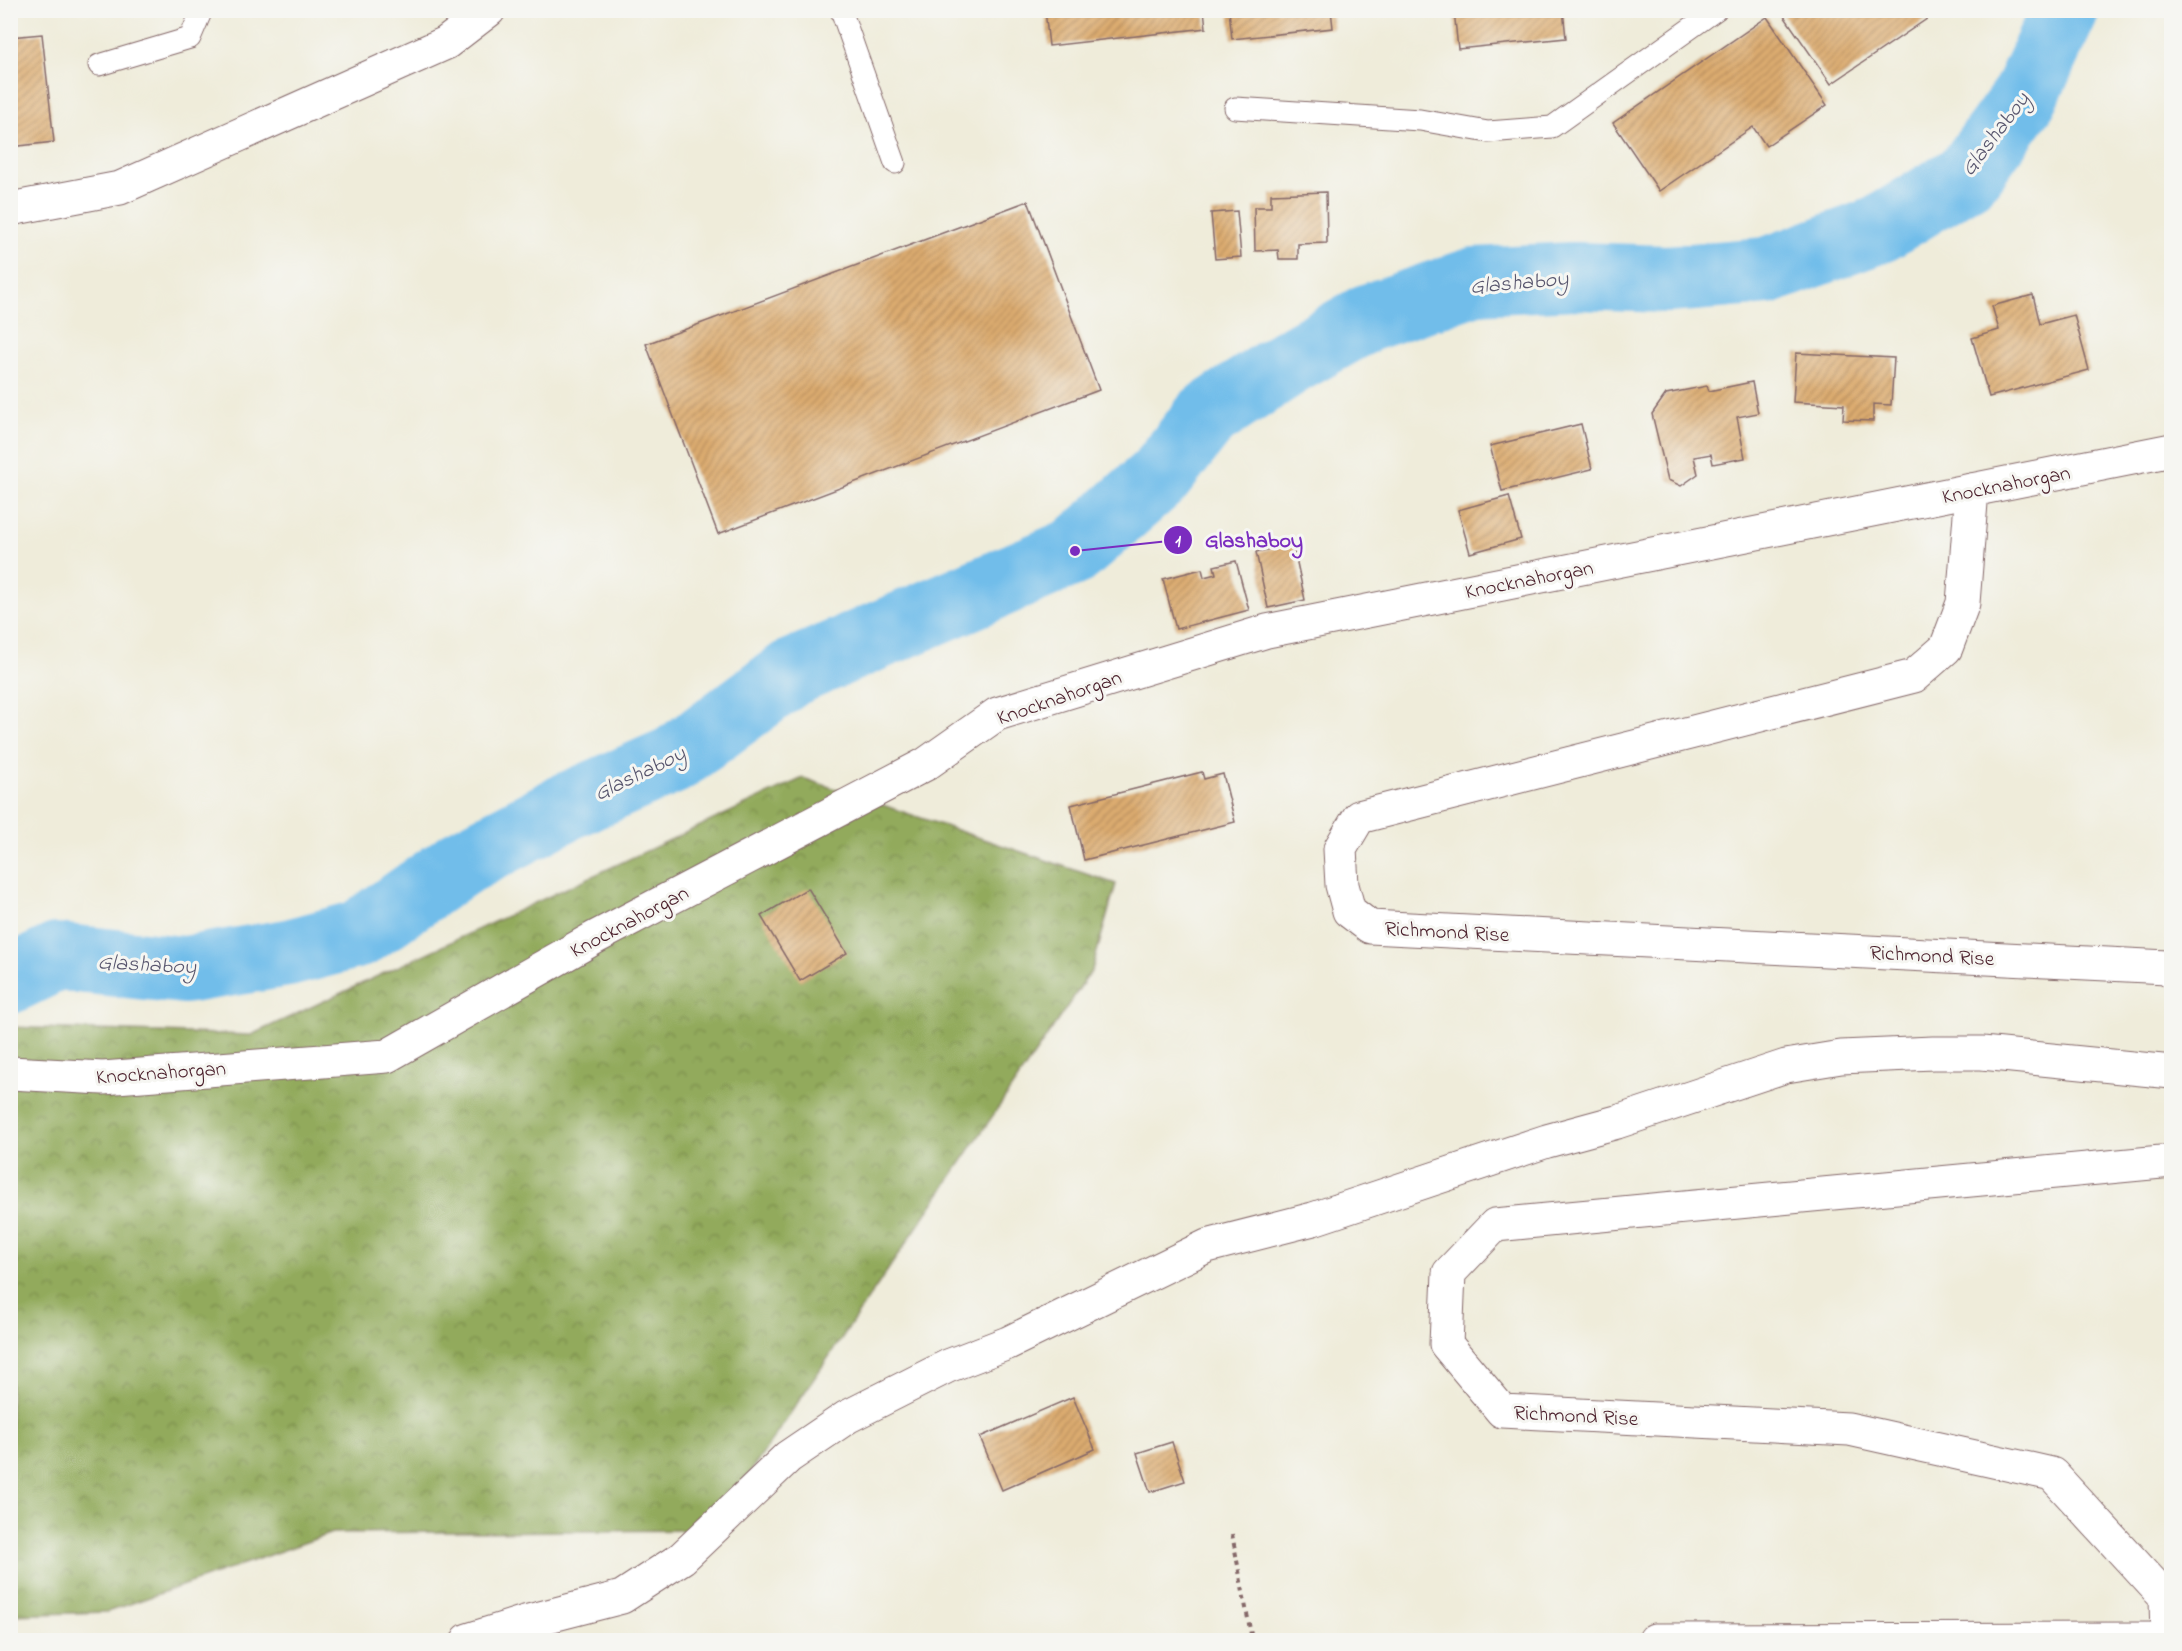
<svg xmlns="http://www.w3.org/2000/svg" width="2182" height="1651" viewBox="0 0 2182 1651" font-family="'Indie Flower',sans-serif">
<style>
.forest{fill:url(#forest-crowns);stroke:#6e6444;stroke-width:1.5}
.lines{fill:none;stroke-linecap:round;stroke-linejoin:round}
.river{stroke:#71bdea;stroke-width:68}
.building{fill:url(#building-hatch)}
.lane-casing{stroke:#846768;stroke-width:23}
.street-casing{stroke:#846768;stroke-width:35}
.path{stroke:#846768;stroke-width:4;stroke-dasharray:4.5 4.5;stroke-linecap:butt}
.lane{stroke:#fff;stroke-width:21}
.street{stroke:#fff;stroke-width:33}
.labels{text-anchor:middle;stroke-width:6;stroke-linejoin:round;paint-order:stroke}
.street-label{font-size:21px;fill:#4a1f2b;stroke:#f6f6f2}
.water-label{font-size:22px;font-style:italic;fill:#58566e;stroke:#f6f6f2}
.leader{fill:none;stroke:#7b2cbf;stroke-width:2}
.callout-dot{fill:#7b2cbf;stroke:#f6f6f2;stroke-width:2}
.mark-label{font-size:18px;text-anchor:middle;font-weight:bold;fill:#fff}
.callout-label{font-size:22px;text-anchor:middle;font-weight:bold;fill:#7b2cbf;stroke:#f6f6f2;stroke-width:6;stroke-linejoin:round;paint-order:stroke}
</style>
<defs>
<pattern id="forest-crowns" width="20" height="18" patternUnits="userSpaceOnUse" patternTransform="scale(1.5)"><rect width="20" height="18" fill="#92aa5c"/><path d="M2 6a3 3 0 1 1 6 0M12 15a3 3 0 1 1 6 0" fill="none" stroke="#798a4c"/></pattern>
<pattern id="building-hatch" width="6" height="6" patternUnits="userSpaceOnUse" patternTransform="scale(1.5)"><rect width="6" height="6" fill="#dcac70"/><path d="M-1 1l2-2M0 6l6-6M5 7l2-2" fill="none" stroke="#b48b5c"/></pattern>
</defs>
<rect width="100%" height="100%" fill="#f6f6f2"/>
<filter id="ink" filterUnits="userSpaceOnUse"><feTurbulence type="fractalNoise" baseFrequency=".0167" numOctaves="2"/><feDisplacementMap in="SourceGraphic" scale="12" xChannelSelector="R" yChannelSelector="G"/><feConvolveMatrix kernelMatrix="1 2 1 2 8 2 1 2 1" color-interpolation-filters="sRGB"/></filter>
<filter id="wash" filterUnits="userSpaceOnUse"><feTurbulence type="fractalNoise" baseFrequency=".008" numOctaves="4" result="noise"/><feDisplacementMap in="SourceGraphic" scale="24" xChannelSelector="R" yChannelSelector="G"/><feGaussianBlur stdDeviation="1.35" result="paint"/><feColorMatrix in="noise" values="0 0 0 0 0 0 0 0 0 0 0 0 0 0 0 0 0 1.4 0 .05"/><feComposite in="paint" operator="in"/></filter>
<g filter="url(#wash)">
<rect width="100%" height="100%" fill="#efecda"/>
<path class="forest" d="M803 778 1116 884 1092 970 711 1530 332 1533 107 1612 11 1615 10 1027 251 1035Z"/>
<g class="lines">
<path class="river" d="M10 980 57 957 184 970 288 953 359 934 459 864 568 806 673 760 791 673 1075 551 1160 476 1207 416 1291 361 1367 318 1475 281 1574 276 1668 279 1767 271 1880 229 1968 175 2024 98 2065 10"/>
</g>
<g id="blocks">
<g class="building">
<path d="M1045 10H1204L1206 28 1049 46Z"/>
<path d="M1229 10H1331L1333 28 1232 39Z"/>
<path d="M1454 10H1563L1566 38 1458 49Z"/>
<path d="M1792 10H1940L1831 84 1784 16Z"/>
<path d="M1767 17 1827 105 1766 146 1753 127 1659 191 1613 123Z"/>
<path d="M42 34 54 142 10 147V37Z"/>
<path d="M1326 192 1327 243 1298 244V259H1279L1278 250 1255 251 1254 207H1271V194Z"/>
<path d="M1028 201 1099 390 718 534 646 344Z"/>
<path d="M1237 211 1241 257 1215 259 1211 213Z"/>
<path d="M2033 295 2040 324 2074 315 2089 370 1989 397 1972 338 1999 330 1992 306Z"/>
<path d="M1796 353 1894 358 1891 405 1873 404V421L1843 420 1844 405 1793 402Z"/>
<path d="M1752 382 1758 413 1737 417 1745 458 1713 464 1711 454 1694 457 1698 474 1681 486 1668 480 1652 414 1666 394 1707 386 1709 391Z"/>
<path d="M1581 424 1592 469 1502 491 1490 446Z"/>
<path d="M1509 496 1521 539 1470 553 1458 510Z"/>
<path d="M1293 544 1305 600 1268 608 1256 552Z"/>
<path d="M1236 561 1249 610 1176 629 1163 579 1202 569 1204 577 1216 574 1214 566Z"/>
<path d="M1202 772 1204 779 1223 774 1235 822 1084 860 1071 805Z"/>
<path d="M808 888 847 953 800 981 761 916Z"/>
<path d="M1073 1397 1095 1449 1002 1490 980 1437Z"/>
<path d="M1172 1442 1185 1481 1150 1492 1137 1453Z"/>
</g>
</g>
</g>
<g filter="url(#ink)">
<use href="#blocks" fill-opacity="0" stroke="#846768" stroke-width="1.5"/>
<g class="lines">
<defs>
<g id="lane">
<path d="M841 10 895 163"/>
<path d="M99 65 190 38 202 10"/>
<path d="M1235 108 1420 120 1488 132 1552 127 1716 10"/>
</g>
<g id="street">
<path d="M10 209 120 188 446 43 489 10"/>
<path d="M1972 490 1963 603 1946 648 1914 676 1359 817 1340 849 1342 885 1349 911 1370 927 2167 967 2172 971"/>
<path d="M10 1073 103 1078 387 1056 596 937 926 764 997 714 1267 631 2172 450"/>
<path d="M468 1640 525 1622 622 1597 682 1558 788 1457 847 1417 948 1366 1008 1343 1207 1246 1313 1219 1547 1141 1617 1122 1786 1066 1841 1057 1933 1053H1982L2172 1072"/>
<path d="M1655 1640 2167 1639"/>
<path d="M2167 1640 2166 1598 2052 1474 1849 1429 1502 1411 1446 1344 1449 1273 1495 1225 2172 1161"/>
</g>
</defs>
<use href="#lane" class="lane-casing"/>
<use href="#street" class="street-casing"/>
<path class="path" d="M1232 1534 1252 1640"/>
<use href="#lane" class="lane"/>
<use href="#street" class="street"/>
</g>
</g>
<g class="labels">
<g class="street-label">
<text transform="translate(2006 484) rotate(-11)" y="7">Knocknahorgan</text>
<text transform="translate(1529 579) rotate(-11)" y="7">Knocknahorgan</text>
<text transform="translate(1059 697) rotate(-19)" y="7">Knocknahorgan</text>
<text transform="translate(629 921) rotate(-28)" y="7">Knocknahorgan</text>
<text transform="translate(1447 931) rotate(3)" y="7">Richmond Rise</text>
<text transform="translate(1932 955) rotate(3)" y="7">Richmond Rise</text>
<text transform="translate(161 1072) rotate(-4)" y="7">Knocknahorgan</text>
<text transform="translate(1576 1415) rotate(3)" y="7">Richmond Rise</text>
</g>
<g class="water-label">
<text transform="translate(1994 133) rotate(-53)" y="8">Glashaboy</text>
<text transform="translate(1519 281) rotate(-5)" y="8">Glashaboy</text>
<text transform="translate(639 772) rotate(-26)" y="8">Glashaboy</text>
<text transform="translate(147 963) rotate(3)" y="8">Glashaboy</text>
</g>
</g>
<path class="leader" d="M1075 551L1178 540"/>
<g class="callout-dot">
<circle cx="1075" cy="551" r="6"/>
<circle cx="1178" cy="540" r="15"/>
</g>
<g class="mark-label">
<text x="1178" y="546">1</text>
</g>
<g class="callout-label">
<text x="1254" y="547">Glashaboy</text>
</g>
<rect width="2182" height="1651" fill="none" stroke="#f6f6f2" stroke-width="36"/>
</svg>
